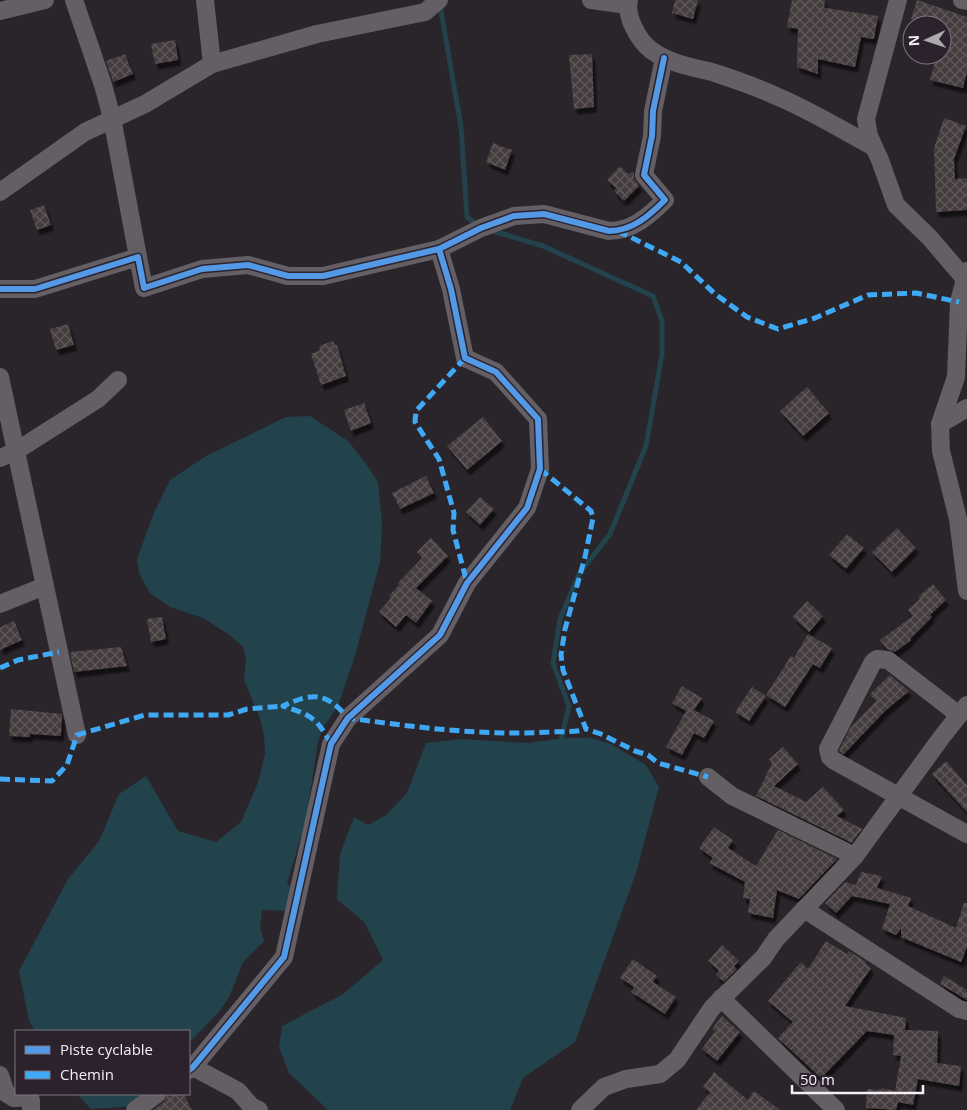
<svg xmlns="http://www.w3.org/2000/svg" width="967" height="1110" viewBox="0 0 967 1110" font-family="'Open Sans',sans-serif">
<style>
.water{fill:#22424c}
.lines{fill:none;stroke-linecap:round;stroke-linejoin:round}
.stream{stroke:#22424c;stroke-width:5}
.building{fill:url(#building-cross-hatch);filter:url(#shadow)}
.minor{stroke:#635f64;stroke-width:18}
.quiet{stroke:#3fa9f5;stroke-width:5;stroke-dasharray:10 5;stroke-linecap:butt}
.cycleway-casing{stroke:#2c222e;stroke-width:9}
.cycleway{stroke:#5399e6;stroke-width:6}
</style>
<defs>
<pattern id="building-cross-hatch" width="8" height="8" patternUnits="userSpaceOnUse" patternTransform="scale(1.25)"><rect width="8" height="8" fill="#453d3e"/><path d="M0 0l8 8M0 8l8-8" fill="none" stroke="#60595a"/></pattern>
<filter id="shadow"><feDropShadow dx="3" dy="5.5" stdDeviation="1" flood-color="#0009"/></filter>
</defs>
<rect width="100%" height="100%" fill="#2a252b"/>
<g class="water">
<path d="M310 416 348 441 364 461 378 482 382 523 380 562 354 659 338 706 323 728 318 742 306 820 287 883 296 896 292 911 262 910 260 927 264 941 243 962 229 997 218 1013 189 1043V1031H35L29 1021 19 971 68 879 99 841 119 794 146 776 178 831 216 842 241 822 258 783 265 754 264 735 260 718 244 680 246 657 243 647 228 634 203 618 170 607 150 593 139 573 137 559 153 515 170 480 206 456 286 417Z"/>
<path d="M565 738H591L611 744 646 765 659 787 636 873 575 1042 523 1078 510 1110H328L289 1073 279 1047 282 1026 343 994 383 960 365 923 337 899 340 854 354 817 368 825 386 815 407 793 426 743 461 739 527 743Z"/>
<path d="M77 1094H145L135 1106 91 1109Z"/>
</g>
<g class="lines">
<g class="stream">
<path d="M440 5 461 127 467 217 477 225"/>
<path d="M489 230 543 246 653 296 662 321V354L646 446 610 534 579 574 560 619 553 663 569 706 560 744"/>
</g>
</g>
<g class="building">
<path d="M675 0H698L693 19 672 13Z"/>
<path d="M792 0H825L824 7 826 8 878 16 874 39 861 37 855 67 818 59V74L797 67 798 29 787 27Z"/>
<path d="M917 0 967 17V72L963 88 930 80 937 55H942V25H928L911 19Z"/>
<path d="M175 40 178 60 155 64 151 44Z"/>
<path d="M125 54 133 74 113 82 106 61Z"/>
<path d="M592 54 594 107 574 109 569 55Z"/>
<path d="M944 118 966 126 954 159 955 179 967 178V210L936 212 934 148Z"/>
<path d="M493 143 512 150 505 170 486 162Z"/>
<path d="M620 166 628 174 632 172 634 174V178L639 186 624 201 614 191 616 188 607 180Z"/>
<path d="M44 205 51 225 37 230 30 210Z"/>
<path d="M68 324 74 345 56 350 50 329Z"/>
<path d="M333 341 335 345H337L346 376 321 385 311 354 320 350 319 346Z"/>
<path d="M807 387 829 413 803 436 780 411Z"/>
<path d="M364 403 371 423 351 431 344 410Z"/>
<path d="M483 417 502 441 467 470 447 446Z"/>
<path d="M426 476 434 493 400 509 392 493Z"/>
<path d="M480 497 494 509 480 525 466 512Z"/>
<path d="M897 528 916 548 892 572 872 552Z"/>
<path d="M847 534 864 548 846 569 829 555Z"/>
<path d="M431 538 448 556 416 588 432 601 416 623 406 615 396 627 379 612 391 598 389 596 399 585 398 583 422 558 417 552Z"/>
<path d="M933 584 946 600 930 615 932 617 910 639 911 640 895 652 887 649 880 640 913 616 908 610 920 599 918 597Z"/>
<path d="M807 601 823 616 809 632 793 617Z"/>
<path d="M162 617 166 639 151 642 147 619Z"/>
<path d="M14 621 22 640 0 650V627Z"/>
<path d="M808 634 832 648 820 668 813 664 785 707 766 695 791 656 794 658Z"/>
<path d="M121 647 127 666 74 672 70 652Z"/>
<path d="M890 675 909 691 885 711 844 754 842 753 839 750 851 727 876 701 870 694Z"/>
<path d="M682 686 702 698 694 710 714 721 704 738 694 733 682 755 666 747 686 711 672 703Z"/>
<path d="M752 687 766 696 749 721 735 712Z"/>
<path d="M11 709 62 714 61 736 30 734V737L9 736Z"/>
<path d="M783 747 798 764 774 786 806 802 823 787 844 810 837 816 862 829 852 843 756 796 772 763 769 759Z"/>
<path d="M946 761 967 785V812L932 774Z"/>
<path d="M714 827 733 840 728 848 756 866 778 830 837 859 799 899 777 890 773 918 748 913 750 899 743 898 745 882 709 863 713 858 699 848Z"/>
<path d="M861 872 882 876 877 888 911 898 908 906 956 928 964 903H967V947L961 962 901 937V928L896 935 882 929 890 904 852 896 836 913 825 903 845 882 856 885Z"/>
<path d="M826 941 847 954 849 951 866 962 865 963 871 968 845 1006 906 1018 905 1030 938 1031 937 1063 961 1066 959 1086 918 1079 913 1105 898 1102 896 1110 866 1108 867 1089 881 1090 882 1088 895 1091 901 1056 893 1055 894 1035 867 1031 821 1078 778 1038 793 1022 768 1001 801 962 808 969Z"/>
<path d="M722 945 739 961 734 966 737 969 724 982 716 975 719 971 708 961Z"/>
<path d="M633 959 657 976 653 982 676 997 665 1014 631 992 634 987 620 978Z"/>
<path d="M944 976 967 990V1000L940 984Z"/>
<path d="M722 1016 740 1032 717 1061 702 1049 715 1031 712 1029Z"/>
<path d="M714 1072 748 1100 754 1091 780 1110H696L710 1092 703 1087Z"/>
<path d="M167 1094H184L192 1110H153L164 1102Z"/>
</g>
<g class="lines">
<g class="minor">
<path d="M74 0 103 85 112 118 138 257"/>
<path d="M205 0 212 64"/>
<path d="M591 0 628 5"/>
<path d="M629 0C625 16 638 40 651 50 668 63 692 67 712 72 733 79 755 86 776 96 810 110 842 130 874 147"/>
<path d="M898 0 866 119 869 136 880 160 896 205 930 238 965 279"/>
<path d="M962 0 967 1"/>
<path d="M0 11 45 0"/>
<path d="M0 192 85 132 145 104 212 64 317 34 425 12 439 0"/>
<path d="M967 271 959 302 956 377 940 424 941 451 958 519 967 591"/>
<path d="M0 289H35L138 257 144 288 202 269 248 265 288 276H323L439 249 481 228 514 216 544 214 609 231C632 231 649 216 665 200L644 175 652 136 653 111 664 58"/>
<path d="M0 377 77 735"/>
<path d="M940 424 967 408"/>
<path d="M0 458 16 451 98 399 118 380"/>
<path d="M0 604 45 586"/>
<path d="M959 715 888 660 877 659 873 662 828 749 830 757 833 760 967 834"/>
<path d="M708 777 732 796 855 856"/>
<path d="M804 909 959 1009 967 1011"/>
<path d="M721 998 836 1110"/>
<path d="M193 1067 238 1091 251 1106 259 1110"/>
<path d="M189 1070 193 1067 284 957 331 744 348 718 440 635 467 583 527 508 540 469 538 419 496 372 465 358 451 289 439 249"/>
<path d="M0 1075 6 1093 14 1098 29 1097 31 1100V1110"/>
<path d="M135 1110 157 1094"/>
<path d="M580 1110 604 1087 626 1079 660 1074 677 1060 712 1008 763 958 776 939 855 856 941 738 967 705"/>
</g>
<g class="quiet">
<path d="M618 231 681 262 715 294 747 317 778 329 815 318 868 295 916 293 959 302"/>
<path d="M465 358 416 411 415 422 439 459 454 513 453 530 467 583"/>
<path d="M540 469 591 511 593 518 585 557 565 629 561 655 563 670 586 729 601 734 635 751 648 755 658 763 708 777"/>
<path d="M0 668 18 660 59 652"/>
<path d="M331 744C317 718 311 715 283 706 313 692 326 692 348 718 414 727 481 736 549 732 562 731 574 733 586 729"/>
<path d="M0 779 52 781 67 765 77 735 145 715H228L247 709 283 706"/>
</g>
<defs>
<g id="cycleway">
<path d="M0 289H35L138 257 144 288 202 269 248 265 288 276H323L439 249 481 228 514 216 544 214 609 231C632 231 649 216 665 200L644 175 652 136 653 111 664 58"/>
<path d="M189 1070 193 1067 284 957 331 744 348 718 440 635 467 583 527 508 540 469 538 419 496 372 465 358 451 289 439 249"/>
</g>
</defs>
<use href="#cycleway" class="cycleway-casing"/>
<use href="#cycleway" class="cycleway"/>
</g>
<rect x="15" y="1030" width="175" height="65" fill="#2c222e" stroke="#7c747e"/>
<rect x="25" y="1046" width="25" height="8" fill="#5399e6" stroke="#7c747e"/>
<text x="60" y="1055" font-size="15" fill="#f5eef6">Piste cyclable</text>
<rect x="25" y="1071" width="25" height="8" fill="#3fa9f5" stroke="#7c747e"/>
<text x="60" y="1080" font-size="15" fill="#f5eef6">Chemin</text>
<g transform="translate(927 40) rotate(267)"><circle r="24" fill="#2c222e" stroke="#7c747e"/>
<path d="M0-4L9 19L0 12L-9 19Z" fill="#aea8af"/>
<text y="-8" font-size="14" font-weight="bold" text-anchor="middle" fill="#f5eef6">N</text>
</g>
<path d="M792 1085v8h131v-8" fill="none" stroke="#f5eef6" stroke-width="2.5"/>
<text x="800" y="1085" font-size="15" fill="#f5eef6" stroke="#2c222e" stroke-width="4" paint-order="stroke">50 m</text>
</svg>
